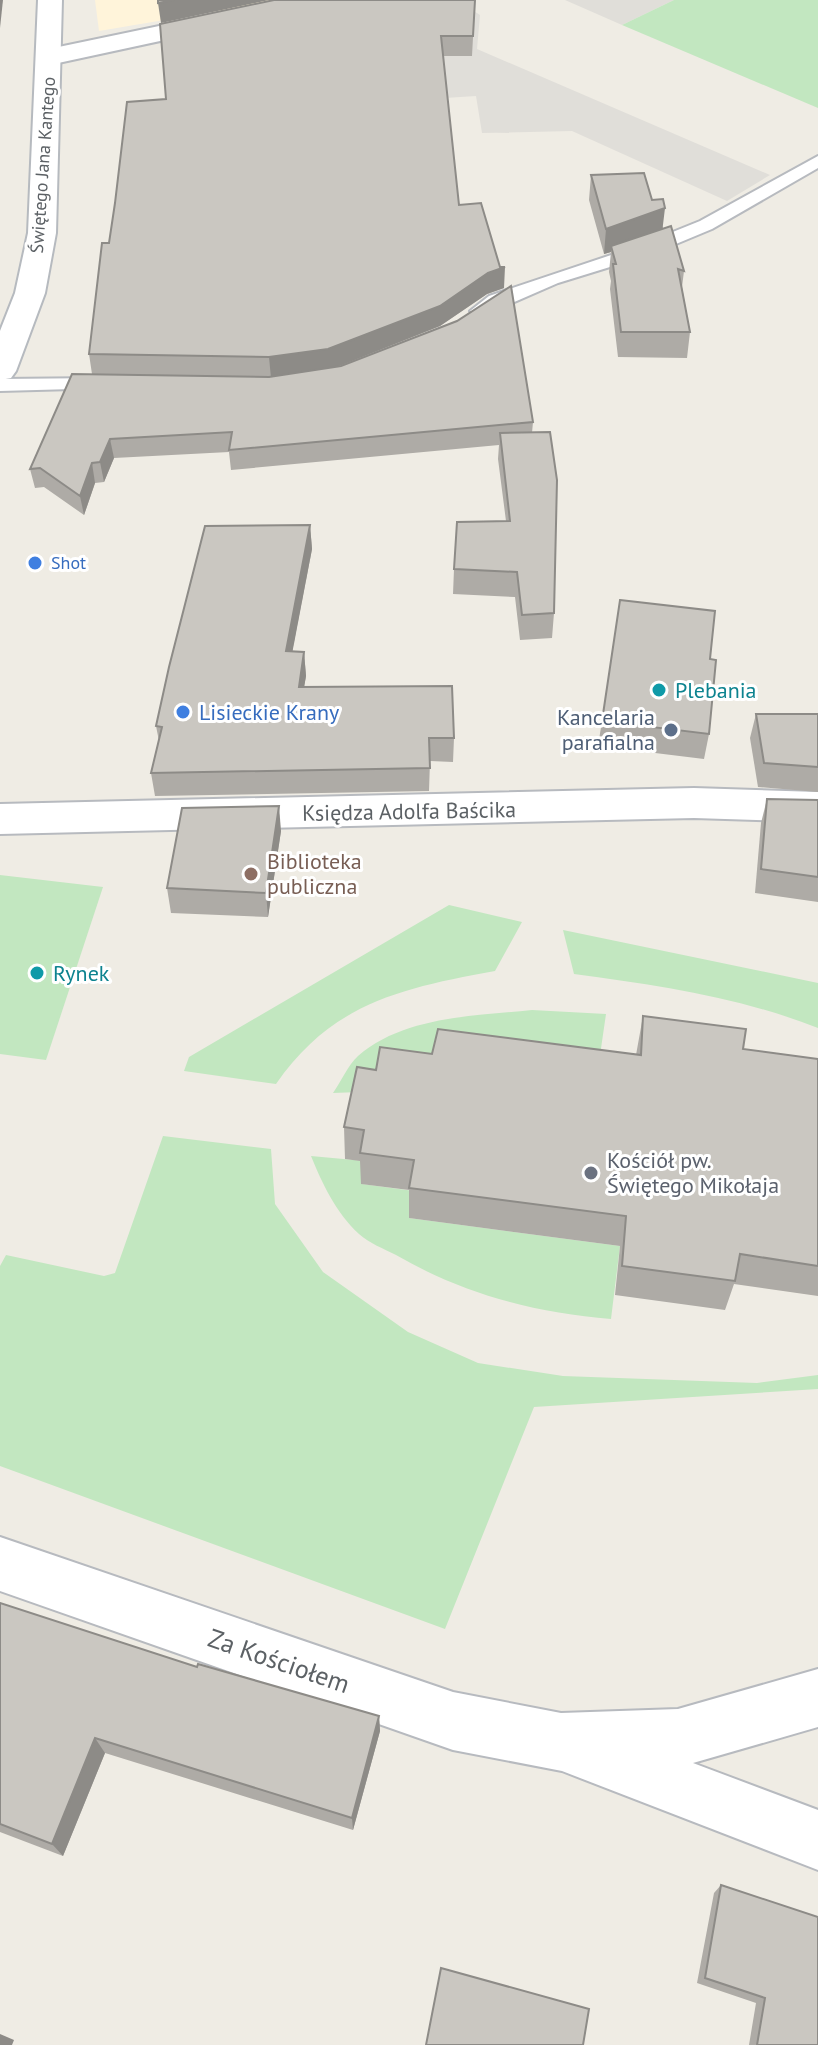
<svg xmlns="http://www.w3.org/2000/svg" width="818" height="2045" viewBox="0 0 818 2045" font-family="'PT Sans',sans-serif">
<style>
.commercial{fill:#fff4da}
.industrial{fill:#e0ded9}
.green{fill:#c2e7c0}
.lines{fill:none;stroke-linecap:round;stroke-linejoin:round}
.lane-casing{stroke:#b7babf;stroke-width:4}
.street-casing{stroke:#b7babf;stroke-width:4}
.secondary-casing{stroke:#b6babf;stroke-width:4}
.lane{fill:#fff;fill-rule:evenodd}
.street{fill:#fff;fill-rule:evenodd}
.secondary{fill:#fff;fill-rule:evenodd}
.wall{fill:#aeaba6}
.shaded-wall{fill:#8d8b87}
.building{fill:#cac7c1;stroke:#8d8b87;stroke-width:2}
.shop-dot{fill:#3f7fe0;stroke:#fff;stroke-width:3}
.culture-dot{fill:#0f9aa8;stroke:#fff;stroke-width:3}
.service-dot{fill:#5c6f8a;stroke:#fff;stroke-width:3}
.education-dot{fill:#8d6e63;stroke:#fff;stroke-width:3}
.worship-dot{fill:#6b7280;stroke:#fff;stroke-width:3}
.labels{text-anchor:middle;stroke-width:6;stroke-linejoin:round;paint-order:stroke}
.far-street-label{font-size:18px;fill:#5c6165;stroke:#fff}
.far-shop-label{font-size:18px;fill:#366cbe;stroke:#fff;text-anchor:start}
.culture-label{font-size:22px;fill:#0d838f;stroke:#fff;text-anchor:start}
.shop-label{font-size:22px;fill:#366cbe;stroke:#fff;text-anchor:start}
.service-label{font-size:22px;fill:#4e5e75;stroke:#fff;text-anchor:end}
.street-label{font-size:22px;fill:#5c6165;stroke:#fff}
.education-label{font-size:22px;fill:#785e54;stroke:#fff;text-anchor:start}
.worship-label{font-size:22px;fill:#5b616d;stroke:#fff;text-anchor:start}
.near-street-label{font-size:26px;fill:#5c6165;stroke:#fff}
</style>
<rect width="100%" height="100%" fill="#efece4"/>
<path class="commercial" d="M95 0H282L99 31Z"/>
<g class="industrial">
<path d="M457 0 480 15 477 49 770 175 727 201 572 131 482 133 476 96 274 109Z"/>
<path d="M565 0H674L622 25Z"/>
</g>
<g class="green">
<path d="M674 0H818V108L622 25Z"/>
<path d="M0 875 103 887 46 1060 0 1054Z"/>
<path d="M449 905 522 922 495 971C402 988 332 1003 276 1084L184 1071 189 1057Z"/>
<path d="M563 930 818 983V1028C739 997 657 985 574 974Z"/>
<path d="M532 1010 606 1014 596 1083 333 1093C341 1082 348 1065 358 1056 404 1016 475 1016 532 1010Z"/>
<path d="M163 1136 271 1149 275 1204 323 1272 408 1332 478 1363 563 1376 757 1383 818 1375V1389L534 1407 445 1629 0 1466V1266L6 1255 104 1276 115 1273Z"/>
<path d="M311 1156 365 1161 362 1184 414 1191 409 1218 620 1246 611 1319C535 1313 463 1294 396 1255 384 1249 369 1243 359 1234 336 1213 322 1183 311 1156Z"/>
</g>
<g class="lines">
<defs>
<g id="lane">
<path d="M818 156V168L712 229 652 254 558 283 480 317 470 311 489 296 638 246 700 221Z"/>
<path d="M103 378 113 384 110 388 0 391V379Z"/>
</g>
<g id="street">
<path d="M284 0H330L318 7 49 65 36 57 49 49Z"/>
<path d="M694 788 818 792V822L694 818 0 834V804Z"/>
<path d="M0 1537 453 1692 561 1713 678 1709 818 1669V1727L693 1763 818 1810V1870L562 1771 453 1750 0 1591Z"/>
</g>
<path id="secondary" d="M38 0H62L56 233 45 293 16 371 11 378 0 380V331L15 293 28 233Z"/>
</defs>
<use href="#lane" class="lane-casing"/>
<use href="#street" class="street-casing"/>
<use href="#secondary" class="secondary-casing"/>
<use href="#lane" class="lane"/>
<use href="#street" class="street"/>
<use href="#secondary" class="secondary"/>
</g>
<g class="wall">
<path d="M475 0 472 56H443L459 205 504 288 487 294 440 326 340 366 533 422 532 433 554 613 552 638 520 640 515 597 453 594 454 569 506 521 498 459 499 445 231 470 229 452 114 458 104 482 95 483 84 515 44 487 35 488 30 469 92 374 89 354 109 243 166 99Z"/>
<path d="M591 175 652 200 663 228 684 271 682 287 690 332 687 358 618 357 610 289 611 281 609 272 611 252 604 254 589 200Z"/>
<path d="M310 525 312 549 292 652H304L306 676 304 687 454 738 453 762 430 761 429 791 155 796 151 773 159 741 156 726Z"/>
<path d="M710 659 709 734 704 759 598 746 602 721Z"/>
<path d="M756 714H818V792L758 787 750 738Z"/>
<path d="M767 799 818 800V902L755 893 761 823Z"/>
<path d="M281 831 268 917 171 913 167 888Z"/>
<path d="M643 1016 743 1049 818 1059V1296L734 1284 725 1310 615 1295 620 1246 409 1218V1190L361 1184 360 1161 345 1159 344 1127 376 1070 432 1054 636 1055Z"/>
<path d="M0 1603 197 1667 379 1716 380 1731 353 1830 105 1753 63 1856 0 1832Z"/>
<path d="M721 1885 818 2045H749L756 2003 697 1983 714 1893Z"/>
</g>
<g class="shaded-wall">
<path d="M0 0H3L0 28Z"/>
<path d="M174 0H269L161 23 158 3Z"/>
<path d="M665 208 662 233 611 246V252L604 254 606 229Z"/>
<path d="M505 267 504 288 487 294 440 326 329 370 271 378 269 357Z"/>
<path d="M110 439 114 458 104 482 100 462Z"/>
<path d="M92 463 95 483 84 515 80 496Z"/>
<path d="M310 525 312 549 288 675 286 651Z"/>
<path d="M304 652 306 676 300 711 299 687Z"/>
<path d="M279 806 281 831 268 917 266 893Z"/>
<path d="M379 1716 380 1731 353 1830 352 1818Z"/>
<path d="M95 1738 105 1753 63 1856 52 1844Z"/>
<path d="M0 2034 14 2040 12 2045H0Z"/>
</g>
<g class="building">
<path d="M158 0H174L158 3Z"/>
<path d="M274 0H475L473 36H441L459 205 481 203 500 267H505L488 273 440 306 328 349 269 357 89 354 102 243H109L115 203 127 102 166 99 160 24Z"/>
<path d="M644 173 652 200 663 199 665 208 606 229 591 175Z"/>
<path d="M671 226 684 271 678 269 690 332H621L613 264H616L611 246Z"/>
<path d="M511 286 533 422 229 450 232 432 110 439 100 462 92 463 80 496 40 468 30 469 72 374 269 377 341 366 457 321Z"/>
<path d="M550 432 557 480 554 613 522 615 517 572 454 569 457 522 510 521 500 433Z"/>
<path d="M310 525 286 651 304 652 299 687 452 686 454 738H429L430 768 151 773 162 727 156 726 169 667 205 526Z"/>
<path d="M620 600 715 611 710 659 716 660 709 734 602 721Z"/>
<path d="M756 714H818V767L764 763Z"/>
<path d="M767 799 818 800V877L761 869Z"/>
<path d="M279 806 266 893 167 888 182 808Z"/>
<path d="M643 1016 746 1029 743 1049 818 1059V1266L740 1254 735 1281 622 1266 626 1216 409 1188 414 1160 360 1153 364 1130 344 1127 357 1067 376 1070 380 1047 432 1054 438 1029 641 1055Z"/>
<path d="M0 1603 197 1667 198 1664 379 1716 352 1818 95 1738 52 1844 0 1824Z"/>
<path d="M721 1885 818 1917V2045H757L765 1998 705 1978Z"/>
<path d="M441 1968 589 2009 583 2045H426Z"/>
</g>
<g class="shop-dot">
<circle cx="35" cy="563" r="8"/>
<circle cx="183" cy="712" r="8"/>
</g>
<g class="culture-dot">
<circle cx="659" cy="690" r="8"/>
<circle cx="37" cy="973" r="8"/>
</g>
<circle class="service-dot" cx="671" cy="730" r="8"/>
<circle class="education-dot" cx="251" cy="874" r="8"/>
<circle class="worship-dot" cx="591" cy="1173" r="8"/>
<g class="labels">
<g class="far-street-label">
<text transform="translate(43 165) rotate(-86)" y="6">Świętego Jana Kantego</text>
</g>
<g class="far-shop-label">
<text x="51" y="569">Shot</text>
</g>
<g class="culture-label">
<text x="675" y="698">Plebania</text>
<text x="53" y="981">Rynek</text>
</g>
<g class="shop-label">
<text x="199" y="720">Lisieckie Krany</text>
</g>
<g class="service-label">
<text x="655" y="725">Kancelaria<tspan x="655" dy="25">parafialna</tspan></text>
</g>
<g class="street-label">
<text transform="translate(409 811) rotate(-1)" y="8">Księdza Adolfa Baścika</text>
</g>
<g class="education-label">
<text x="267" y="869">Biblioteka<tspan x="267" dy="25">publiczna</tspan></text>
</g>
<g class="worship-label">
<text x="607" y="1168">Kościół pw.<tspan x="607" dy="25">Świętego Mikołaja</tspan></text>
</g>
<g class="near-street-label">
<text transform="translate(279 1661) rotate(19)" y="9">Za Kościołem</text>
</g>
</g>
</svg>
